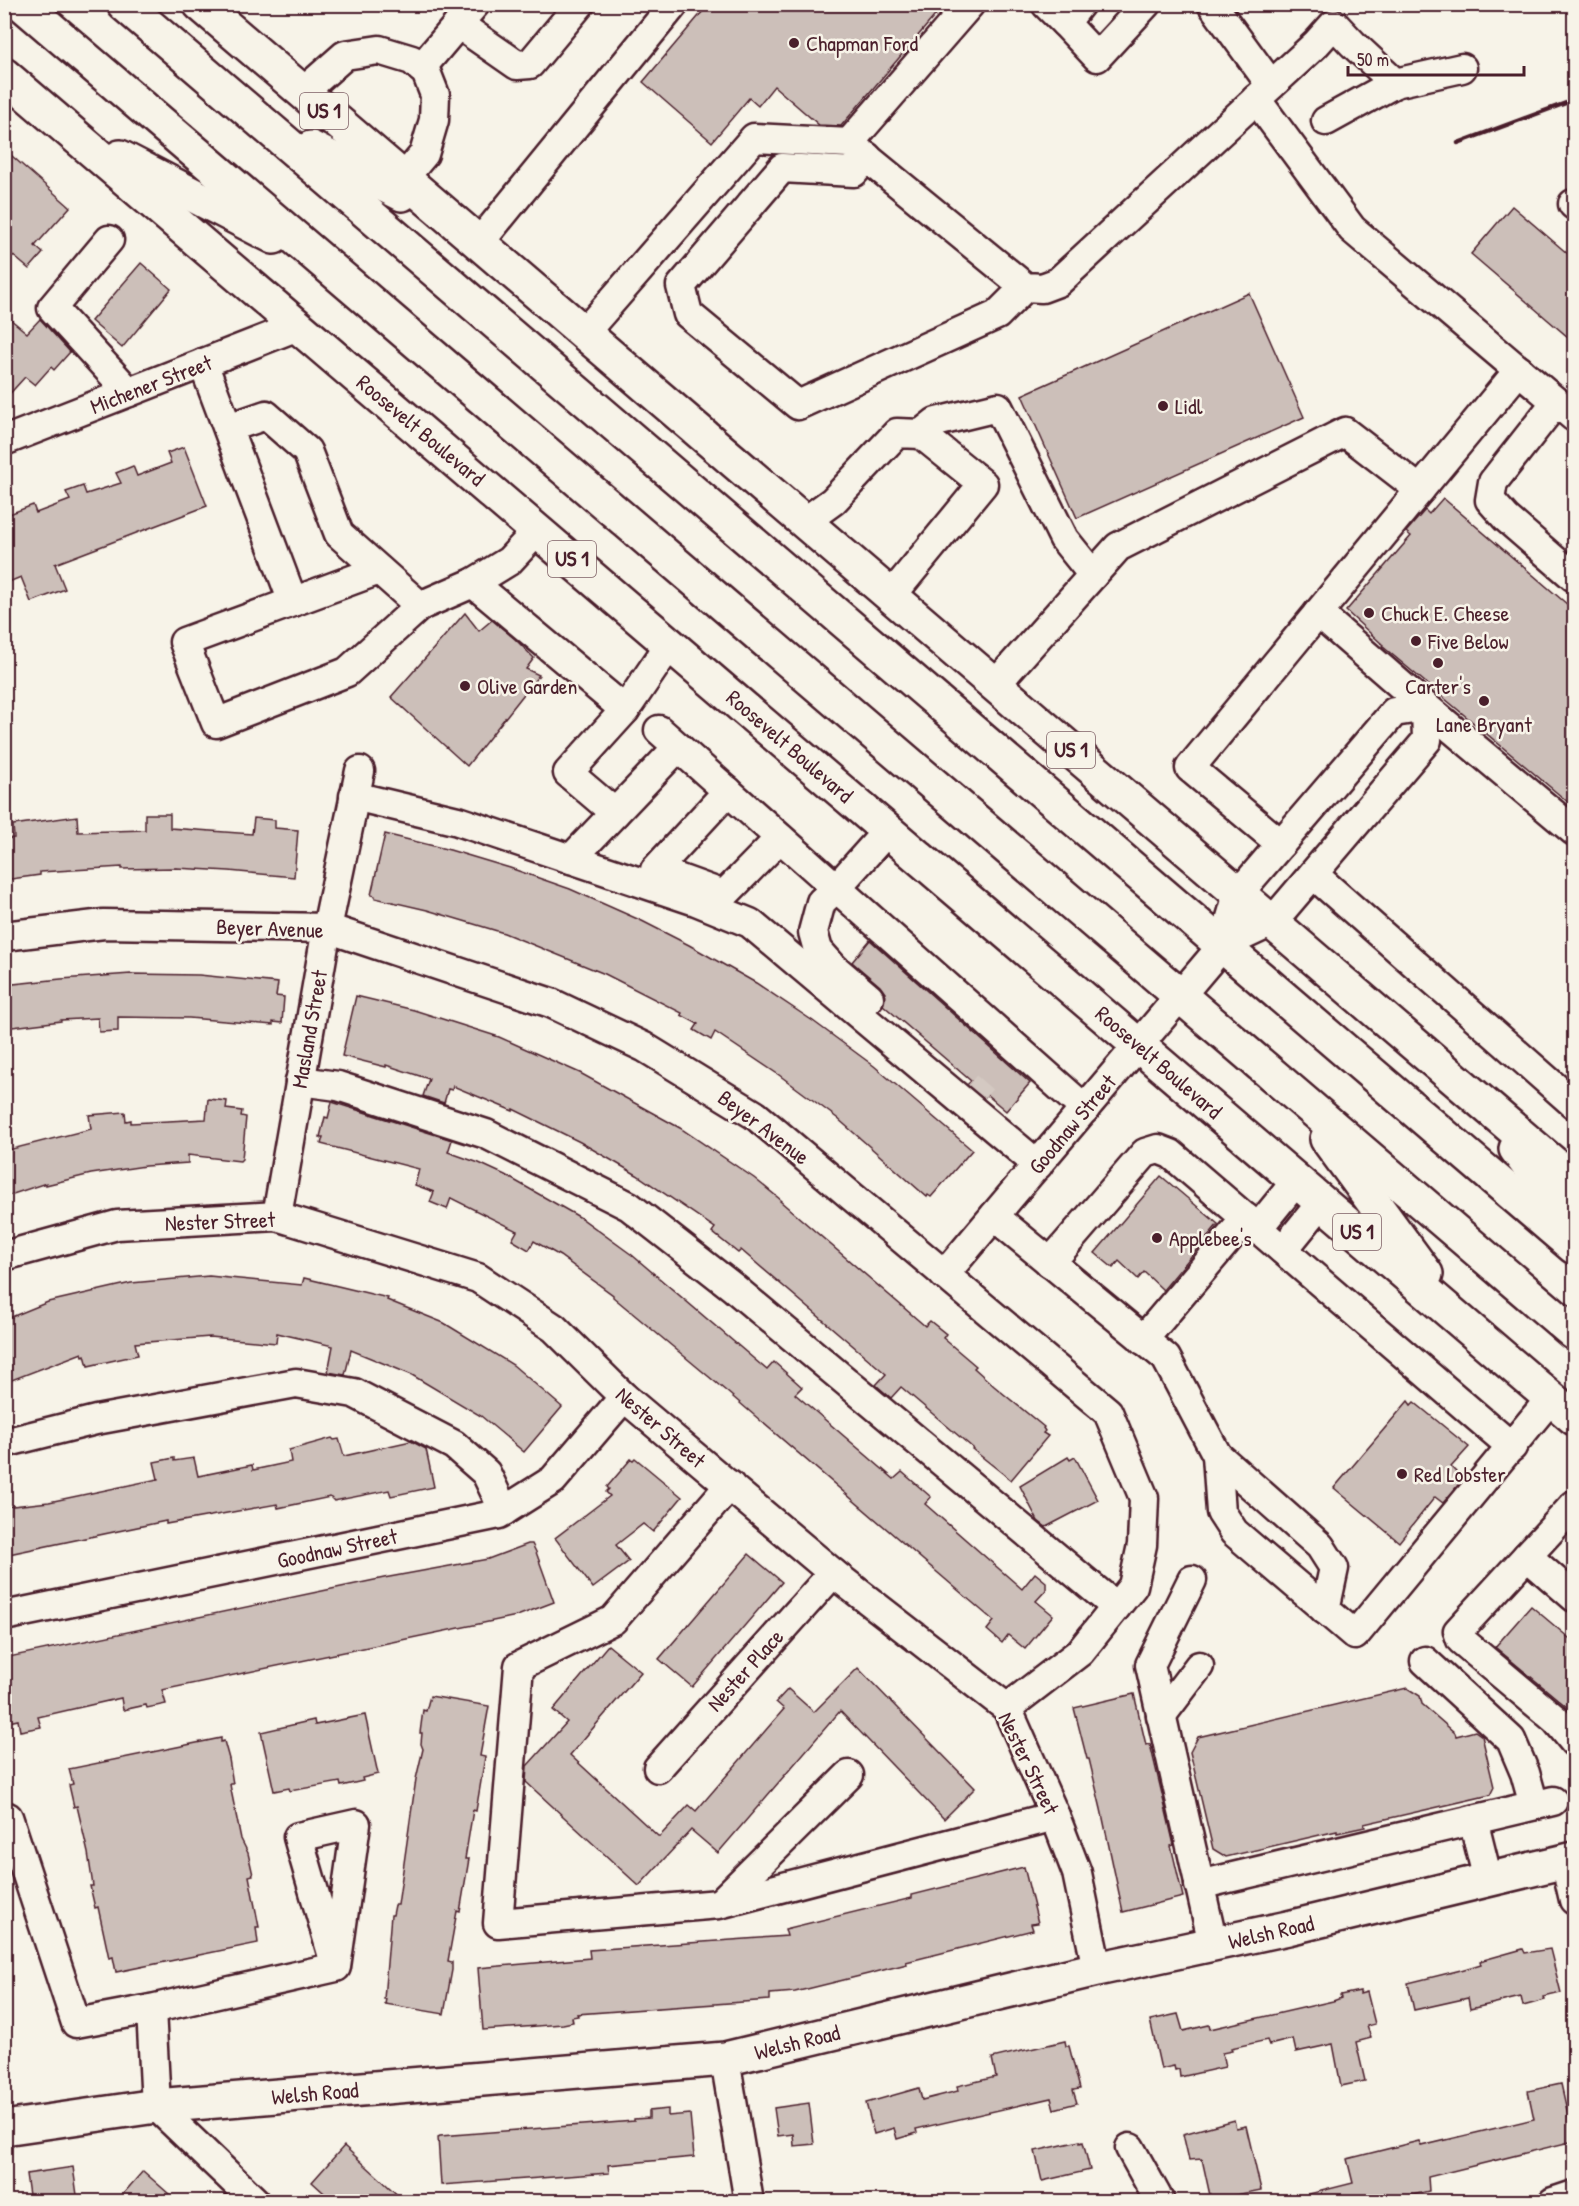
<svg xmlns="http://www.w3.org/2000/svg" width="1579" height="2206" viewBox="0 0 1579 2206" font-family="'Patrick Hand',sans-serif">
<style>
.building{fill:#ccbfb9;stroke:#4a1f2b;stroke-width:1.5}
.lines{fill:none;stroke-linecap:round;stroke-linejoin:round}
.minor-tunnel{stroke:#d4c9c2;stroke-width:28;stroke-dasharray:28 14;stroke-linecap:butt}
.minor-casing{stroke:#4a1f2b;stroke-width:33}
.major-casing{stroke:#4a1f2b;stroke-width:38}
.highway-casing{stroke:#4a1f2b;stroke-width:38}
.minor{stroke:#f7f3e8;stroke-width:28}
.major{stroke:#f7f3e8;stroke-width:33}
.highway{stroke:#f7f3e8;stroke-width:33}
.rail{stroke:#4a1f2b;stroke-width:4.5}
.poi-dot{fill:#4a1f2b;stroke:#f7f3e8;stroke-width:2}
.labels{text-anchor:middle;stroke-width:5;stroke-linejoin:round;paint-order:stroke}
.shield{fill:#f7f3e8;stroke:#7e5f64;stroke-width:1.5}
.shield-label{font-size:21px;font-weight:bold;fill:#4a1f2b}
.poi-label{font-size:22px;fill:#4a1f2b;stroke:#f7f3e8;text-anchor:start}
.street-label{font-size:22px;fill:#4a1f2b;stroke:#f7f3e8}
</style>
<rect width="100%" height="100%" fill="#f7f3e8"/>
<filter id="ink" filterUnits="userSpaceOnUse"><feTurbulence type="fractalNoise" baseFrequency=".0167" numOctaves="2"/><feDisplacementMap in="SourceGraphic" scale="12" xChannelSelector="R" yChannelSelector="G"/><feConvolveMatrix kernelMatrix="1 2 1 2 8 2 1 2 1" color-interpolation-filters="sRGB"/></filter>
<g filter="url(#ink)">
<g class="building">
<path d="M709 4H945L841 126 819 125 774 86 758 106 749 98 712 142 643 82Z"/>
<path d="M4 149 70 207 35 246 43 253 29 269 4 248Z"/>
<path d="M1512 206 1575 260V343L1471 254Z"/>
<path d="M141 263 171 289 122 348 91 321Z"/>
<path d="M1249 293 1304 417 1077 518 1022 395Z"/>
<path d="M4 314 27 333 40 319 70 352 54 370 51 367 35 385 25 377 4 400Z"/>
<path d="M184 447 207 506 55 564 65 589 31 602 21 577 4 584V516L33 505 36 513 70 500 66 492 83 486 86 494 121 483 116 473 133 466 137 476 171 463 167 453Z"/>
<path d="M1443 498 1575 611V808L1382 646 1383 645 1346 611 1411 536 1406 532 1425 510 1429 514Z"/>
<path d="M465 613 479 631 492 620 515 639 534 658 526 669 539 675 467 766 391 697Z"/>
<path d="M145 814H170V828L252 834 254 818 275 820V828L298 830 294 877 229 871 176 868 122 869V867L40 872V875L4 880V839L14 838 13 825 77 816 78 832 145 830Z"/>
<path d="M385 834 450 850 510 868 570 889 642 921 689 945 756 983 813 1021 874 1066 972 1150 931 1197 928 1195 927 1197 837 1118 779 1075 715 1032 711 1040 694 1030 698 1024 681 1015 682 1013 605 974 504 933 427 910 375 898V896L371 895Z"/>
<path d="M870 940 1030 1083 1006 1111 987 1095 984 1098 968 1084 971 1081 883 1005 885 993 880 986 852 962Z"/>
<path d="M131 974 199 975 278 983 276 996 284 997 282 1023 273 1022V1025L189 1018 118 1017V1031L99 1032 98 1018 61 1020V1021L4 1028V985L61 979Z"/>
<path d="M356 996 414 1010 499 1037 580 1073 680 1128 754 1178 781 1200 780 1201 925 1326 930 1321 946 1334 943 1338 976 1366 974 1368 994 1386 1044 1427 1043 1428 1045 1431 1043 1433 1048 1436 1011 1480 972 1449 973 1448 901 1387 891 1398 876 1385 886 1374 741 1250 738 1253 712 1232 715 1228 637 1175 580 1142 513 1109V1111L453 1086 452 1090 448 1089 444 1103 423 1096 429 1079 386 1065V1067L342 1056Z"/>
<path d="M208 1099 227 1101 226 1109 242 1111 241 1116 246 1117 242 1159 240 1161 188 1155V1163L145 1166 91 1174 46 1185V1183L4 1197V1151L91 1129 89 1115 125 1112 126 1121 131 1120V1123L206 1119Z"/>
<path d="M332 1102 452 1140 448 1152 479 1163 505 1175 581 1218 632 1255 767 1370 774 1362 802 1387 795 1394 894 1479 902 1472 931 1497 925 1504 1022 1589 1035 1573 1046 1582V1590L1036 1601 1053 1615 1025 1649 1008 1635 1002 1643 987 1630 994 1621 726 1391 613 1297V1295L560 1256 534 1241 529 1250 512 1240 517 1231 451 1198 447 1209 430 1202 434 1192 415 1185 419 1169 321 1144 323 1137H320L325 1117 328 1118Z"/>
<path d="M1161 1176 1218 1224 1163 1290 1144 1272 1138 1279 1119 1261 1113 1268 1095 1253Z"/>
<path d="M209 1276 302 1285 304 1278 388 1298 387 1300 444 1323 513 1365 562 1407 524 1452 481 1416 412 1375 351 1350 345 1375 328 1372 333 1346 277 1333 276 1343 210 1337 135 1343 138 1355 88 1366 85 1355 83 1356 82 1353 4 1383V1320L48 1302 131 1283Z"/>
<path d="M1408 1401 1411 1405 1414 1402 1469 1447 1451 1467 1463 1479 1443 1503 1435 1497 1399 1542 1334 1488Z"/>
<path d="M332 1438 334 1440 339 1439 344 1456 411 1441 426 1449 434 1487 391 1496 389 1490 334 1501 330 1497 278 1508 277 1504 166 1524V1521L4 1555V1507L49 1502 158 1479 154 1462 174 1458V1461L194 1458 198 1476 252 1465 253 1470 291 1462 289 1450Z"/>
<path d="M1068 1457 1070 1460 1075 1457 1098 1500 1046 1527 1038 1521 1020 1486Z"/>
<path d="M635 1458 682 1497 653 1532 643 1524 616 1545 629 1561 593 1588 555 1538 610 1496 606 1492 609 1489 607 1487 631 1459 633 1460Z"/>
<path d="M528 1544H532L536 1552 554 1602 517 1616 162 1690 166 1704 147 1708 146 1705 123 1710 121 1698 38 1717 41 1727 20 1731 18 1720 4 1723V1658L384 1578 488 1559Z"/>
<path d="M749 1554 782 1582 692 1687 659 1659Z"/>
<path d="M1531 1606 1575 1643V1717L1567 1707 1495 1647Z"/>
<path d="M608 1645 641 1672 570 1755 658 1836H660L689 1805 696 1811 784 1709 776 1702 788 1689 814 1712 858 1668 975 1788 944 1819 840 1711 718 1853 691 1830 639 1886 526 1782 527 1766 567 1722 553 1710Z"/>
<path d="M1407 1688 1420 1696 1422 1704 1455 1733 1456 1736 1475 1731 1482 1736 1494 1787 1490 1795 1364 1824 1365 1827 1337 1833V1831L1226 1857 1213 1849 1190 1752 1198 1737Z"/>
<path d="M1134 1694 1146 1745 1150 1744 1162 1794 1174 1845 1171 1846 1183 1897 1123 1912 1101 1809 1089 1759H1087L1074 1708Z"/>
<path d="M430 1696 489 1706 480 1756 485 1757 476 1811 473 1810 465 1859H469L460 1912 457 1911 448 1961 452 1962V1970L444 2014 385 2004 386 1999H384L391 1915H393L395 1905H398L416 1779 423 1749 421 1744 422 1733H420L423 1710 426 1711Z"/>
<path d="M365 1715 378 1774 362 1778 363 1781 341 1786 340 1782 290 1791 289 1788 274 1791 261 1732 314 1720 315 1725Z"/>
<path d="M221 1738V1742L224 1741 229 1759 233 1784H230L231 1790 241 1839 248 1853 253 1875 249 1876 259 1927H256L258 1943 116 1972 113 1957 109 1958 98 1907 95 1908 90 1886H93L88 1853 77 1806 74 1807 69 1785 73 1784 69 1769Z"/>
<path d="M1024 1867 1038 1923 1031 1924 1033 1930 906 1962 907 1964 868 1974 795 1992 770 1994V2000L577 2014 578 2016 572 2017 573 2022 563 2024 483 2030 478 1968 590 1958 589 1950 787 1936 785 1929 912 1898V1895Z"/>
<path d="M1523 1949 1525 1953 1550 1949 1561 1993 1544 1997 1545 2000 1523 2006 1521 1997 1470 2009 1468 1998 1414 2010 1408 1983 1461 1970 1481 1964 1480 1961Z"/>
<path d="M1360 1991V1994L1367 1992 1375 2024 1367 2026 1371 2038 1356 2042 1365 2081 1341 2086 1333 2044 1296 2052 1293 2039 1269 2045 1267 2040 1231 2048 1232 2051 1222 2053 1225 2067 1180 2077 1179 2069 1175 2070 1174 2066 1161 2069 1150 2020 1178 2014 1183 2031 1209 2025 1210 2029 1333 2001 1341 1998 1340 1995Z"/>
<path d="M1065 2041 1066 2046H1069L1080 2089 1073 2090 1077 2103 1054 2109 1051 2098 916 2129 917 2133 897 2139 894 2128 874 2134 866 2103 919 2088 922 2100 958 2091 957 2086 996 2077 992 2058Z"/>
<path d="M1561 2084 1574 2141 1428 2177 1429 2191 1385 2202H1305V2195L1353 2183 1347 2159 1419 2141 1421 2146 1534 2119 1528 2091Z"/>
<path d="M809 2103 814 2144 794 2146 793 2134 778 2136 774 2108Z"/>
<path d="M668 2109V2116L690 2114 694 2157 608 2165 609 2173 441 2185 438 2137 440 2136 634 2121V2119L649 2118V2111Z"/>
<path d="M1234 2120 1236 2128 1246 2126 1261 2190 1211 2200 1202 2159 1189 2160 1183 2134Z"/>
<path d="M1080 2141V2143L1083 2142 1090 2170 1042 2181 1035 2151Z"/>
<path d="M344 2146 376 2175 405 2202H334L312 2182Z"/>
<path d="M73 2167 78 2202H30L26 2174Z"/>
<path d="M143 2171 178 2202H116Z"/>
</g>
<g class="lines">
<path class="minor-tunnel" d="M967 1086 983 1100"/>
<defs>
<g id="minor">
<path d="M1046 4 1065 23 1080 4"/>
<path d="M1212 4 1271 85"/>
<path d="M1065 23 1097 57 1146 4"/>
<path d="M458 24 517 65 530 64 580 4"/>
<path d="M421 68 475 4"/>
<path d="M303 92 345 55 379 50 412 60 421 68 426 72 435 95 434 120 424 154 403 179"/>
<path d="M1256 99 1352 229 1574 417"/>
<path d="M1326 121 1395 83"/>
<path d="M849 143 970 4"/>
<path d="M867 157 854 172 782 168 681 286 688 314 798 405 997 315 1025 287"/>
<path d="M1573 204 1574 205"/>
<path d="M109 240 52 308 129 392"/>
<path d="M479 243 674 4"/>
<path d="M584 333 754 138 849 143 1025 287 1042 288 1058 282 1316 44 1334 24 1353 44 1395 83 1462 68"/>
<path d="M203 363 293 602"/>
<path d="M1556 402 1493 482 1490 500 1506 518 1574 577"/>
<path d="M228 428 266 415 307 451 339 534 420 606"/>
<path d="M921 434 936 422 998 407 1064 539 1093 575"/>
<path d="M4 441 298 326"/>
<path d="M804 522 833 501 897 433 921 434 983 484 891 596"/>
<path d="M379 570 184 642 216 723 347 672 420 606 473 583 509 561 538 530"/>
<path d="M473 583 625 710"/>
<path d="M1318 613 1426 707 1574 831"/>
<path d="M995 685 1118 547 1345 432 1420 490"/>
<path d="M659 730 1085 1109"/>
<path d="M728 791 655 870 724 895 780 838"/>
<path d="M354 796 458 821 696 901 750 923 1038 1165"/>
<path d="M615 813 568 773 625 710 670 644"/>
<path d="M1281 844 1190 768 1519 370"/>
<path d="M571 859 678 747"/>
<path d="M1313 874 1574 1104"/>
<path d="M4 936 104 924 327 928 551 1003 644 1047 755 1115 1108 1412 1144 1498 1142 1545 1133 1586 1080 1652 1007 1708"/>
<path d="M869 998 834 968 818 950 813 932 821 902 836 888 888 830"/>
<path d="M300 1081 338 1086 486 1134 629 1206 734 1288 1116 1607"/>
<path d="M277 1216 327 928 360 771"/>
<path d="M994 1216 1166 1358 1217 1455 1221 1512 1234 1532 1355 1635 1551 1398"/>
<path d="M1258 1228 1297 1180"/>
<path d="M1283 1250 1322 1202"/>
<path d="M4 1256 117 1225 277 1216 478 1278 554 1328 624 1397 833 1573 1007 1708 1055 1816 1077 1873 1097 1969"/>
<path d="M1050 1263 1145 1153 1158 1149 1171 1154 1512 1447"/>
<path d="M944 1275 1223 945 1238 894 1394 712 1426 707 1427 740 1272 922 1223 945"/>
<path d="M1143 1340 1246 1218"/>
<path d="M4 1443 96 1420 296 1383 354 1393 454 1445 486 1473 504 1511"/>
<path d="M1217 1455 1320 1546 1334 1568 1325 1610"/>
<path d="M730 1485 613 1620 519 1666 498 1923 719 1904 1055 1816"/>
<path d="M1574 1505 1458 1631 1461 1640 1556 1720 1574 1742"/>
<path d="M1527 1556 1574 1597"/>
<path d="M1192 1580 1150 1665 1213 1944"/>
<path d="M4 1616 499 1514 553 1480 624 1397"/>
<path d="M1425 1661 1511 1740 1525 1773 1534 1805"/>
<path d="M1161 1716 1199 1666"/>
<path d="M658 1768 833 1573"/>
<path d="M4 1817H8L76 2023 151 2009 156 2106 256 2202"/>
<path d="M1473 1820 1488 1880"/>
<path d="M1565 1861 1574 1900"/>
<path d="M1199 1885 1553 1801"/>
<path d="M720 1903 849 1775"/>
<path d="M151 2009 336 1967 356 1824 298 1837 336 1967"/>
<path d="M725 2059 749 2202"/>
<path d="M1130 2148 1160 2202"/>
<path d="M1553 2202 1574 2195"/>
</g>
<path id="major" d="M4 2128 156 2106 725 2059 1097 1969 1288 1928 1574 1859"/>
<g id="highway">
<path d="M22 4 1574 1333"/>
<path d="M124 4 1574 1247"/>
<path d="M200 4 1574 1181"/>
<path d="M4 75 1574 1418"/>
<path d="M311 148 402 194"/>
<path d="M120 157 274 237"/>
<path d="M1327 1139 1426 1274"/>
<path d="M1516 1149 1574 1227"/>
</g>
</defs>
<use href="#minor" class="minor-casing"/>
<use href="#major" class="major-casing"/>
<use href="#highway" class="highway-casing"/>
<use href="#minor" class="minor"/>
<use href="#major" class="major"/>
<use href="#highway" class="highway"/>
<path class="rail" d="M1458 143 1574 100"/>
</g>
</g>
<g class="poi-dot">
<circle cx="794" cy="43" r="6"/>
<circle cx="1163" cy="406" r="6"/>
<circle cx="1369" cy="613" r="6"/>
<circle cx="1416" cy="641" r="6"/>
<circle cx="1438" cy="663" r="6"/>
<circle cx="465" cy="686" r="6"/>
<circle cx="1484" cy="701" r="6"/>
<circle cx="1157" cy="1238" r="6"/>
<circle cx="1402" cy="1474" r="6"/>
</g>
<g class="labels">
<g class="shield">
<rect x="300" y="93" width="48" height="36" rx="4.5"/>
<rect x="548" y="541" width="48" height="36" rx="4.5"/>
<rect x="1047" y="732" width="48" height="36" rx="4.5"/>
<rect x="1333" y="1214" width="48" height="36" rx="4.5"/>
</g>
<g class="shield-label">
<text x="324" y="118">US 1</text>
<text x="572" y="566">US 1</text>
<text x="1071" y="757">US 1</text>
<text x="1357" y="1239">US 1</text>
</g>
<g class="poi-label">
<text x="806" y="51">Chapman Ford</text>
<text x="1175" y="414">Lidl</text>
<text x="1381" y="621">Chuck E. Cheese</text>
<text x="1428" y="649">Five Below</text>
<text x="477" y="694">Olive Garden</text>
<text x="1438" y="694" text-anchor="middle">Carter's</text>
<text x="1484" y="732" text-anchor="middle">Lane Bryant</text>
<text x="1169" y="1246">Applebee's</text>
<text x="1414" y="1482">Red Lobster</text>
</g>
<g class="street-label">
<text transform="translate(151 384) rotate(-21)" y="8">Michener Street</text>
<text transform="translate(421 430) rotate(40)" y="8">Roosevelt Boulevard</text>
<text transform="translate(790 746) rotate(41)" y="8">Roosevelt Boulevard</text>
<text transform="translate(270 928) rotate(2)" y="8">Beyer Avenue</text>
<text transform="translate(309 1029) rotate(-80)" y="8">Masland Street</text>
<text transform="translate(1159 1062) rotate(41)" y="8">Roosevelt Boulevard</text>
<text transform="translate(1072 1124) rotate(-50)" y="8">Goodnaw Street</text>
<text transform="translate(764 1127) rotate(37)" y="8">Beyer Avenue</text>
<text transform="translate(220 1221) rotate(-2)" y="8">Nester Street</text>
<text transform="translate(661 1427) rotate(41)" y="8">Nester Street</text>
<text transform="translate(337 1548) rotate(-12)" y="8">Goodnaw Street</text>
<text transform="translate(745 1670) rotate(-48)" y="8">Nester Place</text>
<text transform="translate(1029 1763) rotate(64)" y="8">Nester Street</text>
<text transform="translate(1271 1932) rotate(-13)" y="8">Welsh Road</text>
<text transform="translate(797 2042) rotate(-14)" y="8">Welsh Road</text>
<text transform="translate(315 2093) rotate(-5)" y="8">Welsh Road</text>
</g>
</g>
<rect width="1579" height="2206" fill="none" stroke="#f7f3e8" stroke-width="24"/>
<rect x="12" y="12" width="1555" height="2182" fill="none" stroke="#4a1f2b" stroke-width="2" filter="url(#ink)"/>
<path d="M1348 66v9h176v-9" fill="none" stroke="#4a1f2b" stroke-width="3"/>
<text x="1357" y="66" font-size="18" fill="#4a1f2b" stroke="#f7f3e8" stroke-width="4.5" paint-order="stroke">50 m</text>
</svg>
